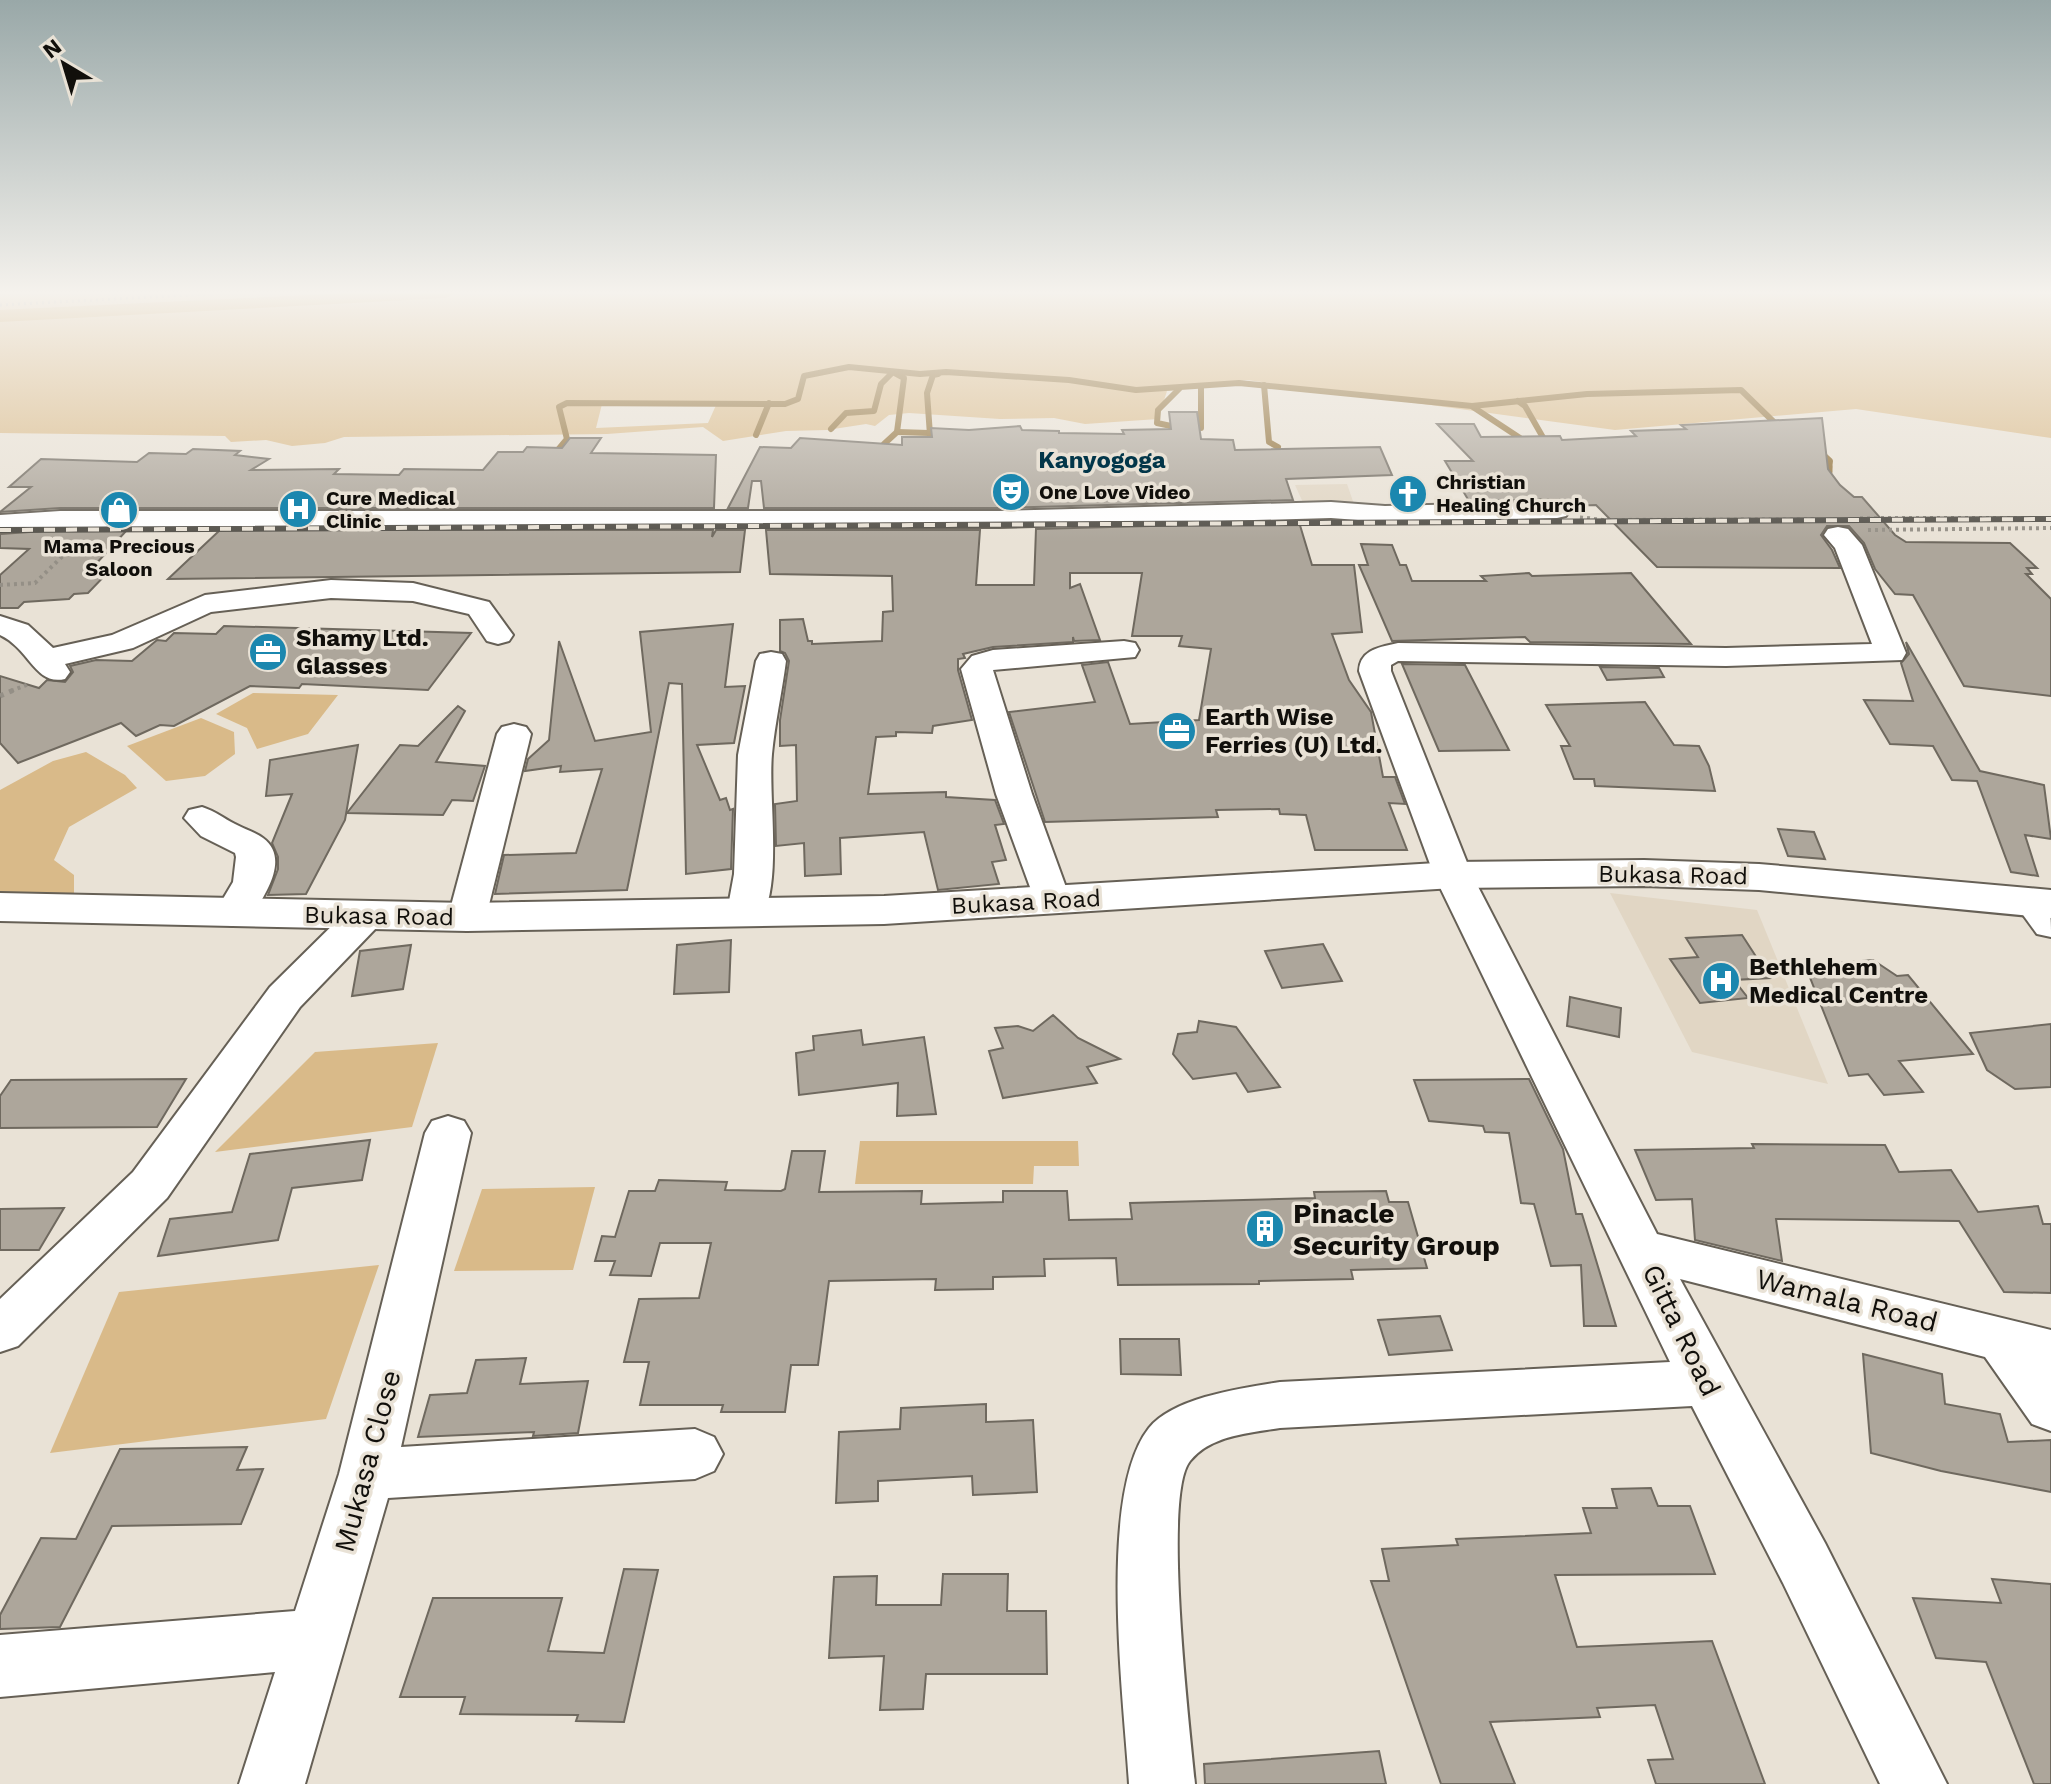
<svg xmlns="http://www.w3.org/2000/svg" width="2051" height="1784" viewBox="0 0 2051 1784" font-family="'Work Sans',sans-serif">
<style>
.built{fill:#e1d6c4}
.green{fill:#d9ba89;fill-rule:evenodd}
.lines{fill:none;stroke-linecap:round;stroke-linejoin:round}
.stream-far1{stroke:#8e6e36;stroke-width:6}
.stream{stroke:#8e6e36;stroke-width:7}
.canal{fill:#c39648;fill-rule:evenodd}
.building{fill:#ada69b;stroke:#6f695f;stroke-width:2}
.minor-casing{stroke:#666056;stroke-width:4}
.tertiary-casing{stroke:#666056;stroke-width:4}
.path-far2{stroke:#948f86;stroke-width:3;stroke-dasharray:2 4;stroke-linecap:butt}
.path-far1{stroke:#948f86;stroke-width:4;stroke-dasharray:3 4;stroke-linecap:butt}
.path{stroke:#948f86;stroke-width:5;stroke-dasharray:4 6;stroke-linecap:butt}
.minor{fill:#fff;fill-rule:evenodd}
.tertiary{fill:#fff;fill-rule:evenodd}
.rail-casing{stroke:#54514a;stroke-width:6}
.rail{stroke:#e9e2d6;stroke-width:4;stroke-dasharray:11;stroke-linecap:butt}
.labels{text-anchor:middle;stroke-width:7;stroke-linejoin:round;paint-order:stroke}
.far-poi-label{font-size:20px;font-weight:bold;fill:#110f0b;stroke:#e9e2d6;text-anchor:start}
.far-quarter-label{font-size:24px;font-weight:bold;fill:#023649;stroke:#e9e2d6}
.poi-label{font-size:24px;font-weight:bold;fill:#110f0b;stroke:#e9e2d6;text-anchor:start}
.street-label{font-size:24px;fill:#110f0b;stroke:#e9e2d6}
.near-poi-label{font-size:28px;font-weight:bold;fill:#110f0b;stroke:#e9e2d6;text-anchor:start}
.near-street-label{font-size:28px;fill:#110f0b;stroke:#e9e2d6}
</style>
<rect width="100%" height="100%" fill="#e9e2d6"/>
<g class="built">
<path d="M1347 484 1355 507H1305L1295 485Z"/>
<path d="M1610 893 1757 910 1828 1084 1692 1052Z"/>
</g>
<g class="green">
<path d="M0 293H2051V438L1856 409 1615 430 1247 380 1167 391 1158 419 1085 424 1054 418 1000 419 909 413 889 415 875 426 866 424 827 430 786 431 723 441 703 427 607 434 344 437 325 443 292 446 266 440 231 442 225 436 0 433ZM717 403 708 423 596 428 602 404Z"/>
<path d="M253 693 338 695 308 734 257 749 247 728 216 714Z"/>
<path d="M201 718 234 732 235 754 205 776 166 781 127 746Z"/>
<path d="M86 752 125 775 137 788 69 827 54 860 74 875V902L0 900V790L53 761Z"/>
<path d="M438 1043 412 1127 215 1152 315 1052Z"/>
<path d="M860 1141H1078L1079 1166H1034L1033 1184H855Z"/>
<path d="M595 1187 573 1270 454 1271 482 1189Z"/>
<path d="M379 1265 326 1419 50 1453 119 1292Z"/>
</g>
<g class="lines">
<g class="stream-far1">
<path d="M1264 385 1269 442 1278 447"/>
<path d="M1201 387V428"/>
<path d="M1518 401 1525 406 1549 448"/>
<path d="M1473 407 1520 438 1523 445"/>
<path d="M831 429 846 413 874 411 881 384 893 372 904 378 897 432 884 444"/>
<path d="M897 432 929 433"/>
<path d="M756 435 769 403"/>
<path d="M1172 436 1171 426 1157 423 1158 410 1179 389"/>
<path d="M931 449 927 393 933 375 938 374"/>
<path d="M1817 449 1830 461 1829 469"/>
<path d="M552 457 567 439 559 407 567 403 785 404 798 399 804 376 849 367 920 374 946 372 1069 380 1136 390 1239 383 1472 406 1587 394 1741 390 1781 429"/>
</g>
<path class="stream" d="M1820 478 1829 472V467"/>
<path class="canal" d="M350 293H455L446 298 0 322V310Z"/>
</g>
<g class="building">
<path d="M1169 412H1197L1201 439 1233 440 1235 450 1380 447 1392 475 1286 479 1293 500 999 508H764L761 481H752L748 508H728L760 447 791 448 800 438 902 445V437H932L931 428 969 430 1020 426 1022 430 1059 431V433L1124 434 1122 430 1171 429Z"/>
<path d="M1822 418 1828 469 1840 485 1854 497H1862L1895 535 1906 542 2010 543 2037 568H2027L2032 574H2026L2051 599V696L1964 686 1913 595 1895 594 1875 569 1864 543 1849 526H1827L1821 535 1832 550 1840 568 1657 567 1596 505 1571 506 1567 501 1557 499 1469 501 1445 461H1473L1437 424H1474L1481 437 1560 436 1562 440 1636 436 1631 431 1686 429 1681 425Z"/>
<path d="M570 438H601L591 453 716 455 714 508H60L0 512 31 487H9L41 459 137 462 149 453 186 454 193 449 240 451 235 455 269 459 251 470 339 469 334 474 399 475 404 469 483 470 498 452H523L527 447 562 448Z"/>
<path d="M1299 522 1312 565H1354L1362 632 1332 634 1349 680 1371 712 1383 777H1395L1405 804 1389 803 1407 850H1315L1306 815 1280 814 1279 809 1216 810 1218 817 1045 822 1009 712 1095 702 1082 665 1108 662 1130 724 1199 720 1211 649 1179 646 1182 636H1132L1142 573H1070V588L1080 584 1100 640 1074 641 1073 637V642L993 647 963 654 965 658 958 659V670L972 720 933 726 932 733 896 732V736L876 737 868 794 946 792V797L995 800 1004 824 995 825 1006 860 992 862 999 884 938 890 924 832 840 838 841 874 805 876 804 843 776 846 775 804 797 801 796 745 780 746V720L789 661 785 653 780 651V620L803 619 808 641H812V644L882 641 883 612 893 611 892 576 770 574 766 530H980L976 585H1034L1036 529Z"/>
<path d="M60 530H127L94 566H114L88 593 74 594 69 599 24 602 18 608H0V575L29 549 0 548V534Z"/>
<path d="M220 530H713L712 537 716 530H745L740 572 168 579Z"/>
<path d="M1361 544 1392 545 1400 565H1406L1412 581H1486L1481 576 1529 573 1532 576 1631 573 1691 644 1530 642 1525 637 1392 641 1359 565H1368Z"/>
<path d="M733 624 725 687 745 686 734 743 697 745 720 800 726 798 730 810 733 809 731 869 686 874 682 684 669 683 627 890 495 894 504 855 576 853 602 769 560 772 561 766 525 771 528 759 549 740 559 641 595 741 651 732 640 632Z"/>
<path d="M224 626 471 633 428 690 302 684 299 688 250 686 174 726 160 725 136 736 121 723 18 763 0 743V676L39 688 47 680 65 682 73 672 70 666 96 660 132 661 157 640 166 641 174 633 216 634Z"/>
<path d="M1906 642 1980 771 2044 785 2051 839 2025 835 2038 876 2011 872 1977 781 1952 780 1933 746 1890 744 1864 700 1913 701 1901 663 1909 654Z"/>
<path d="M1402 664 1465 665 1509 750 1439 751Z"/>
<path d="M1600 667 1659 668 1664 677 1607 680Z"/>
<path d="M1645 702 1674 745 1699 746 1709 766 1715 791 1595 786 1594 779H1574L1561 746H1570L1546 705Z"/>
<path d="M458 706 465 711 436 762 485 766 473 801 452 800 443 815 347 813 400 745 418 746Z"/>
<path d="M358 745 345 820 306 894 268 895 278 869V857L272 843 292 794 266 796 270 760Z"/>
<path d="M1778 829 1814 832 1825 859 1788 856Z"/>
<path d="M1742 935 1770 978 1734 980 1748 998 1700 1003 1670 959 1698 957 1686 938Z"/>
<path d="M731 940 729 992 674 994 677 945Z"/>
<path d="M1323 944 1342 981 1282 988 1265 951Z"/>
<path d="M411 945 403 989 352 996 360 951Z"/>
<path d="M1873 960 1897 976 1908 975 1973 1054 1899 1061 1923 1092 1884 1095 1868 1074 1849 1076 1809 975 1843 971 1840 963Z"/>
<path d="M1570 997 1621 1008 1619 1037 1567 1026Z"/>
<path d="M1053 1015 1078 1038 1120 1059 1087 1067 1097 1083 1003 1098 989 1051 1003 1048 995 1028 1018 1026 1033 1031Z"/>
<path d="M1199 1021 1236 1027 1280 1087 1248 1092 1236 1073 1193 1079 1173 1054 1178 1034 1197 1032Z"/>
<path d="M2051 1024V1087L2015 1089 1987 1070 1970 1033Z"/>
<path d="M861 1030 863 1045 924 1037 936 1114 897 1116 898 1083 799 1095 796 1053 814 1050 813 1036Z"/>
<path d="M186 1079 157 1127 0 1128V1096L11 1080Z"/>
<path d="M1529 1079 1563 1149 1576 1214H1582L1616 1326H1584L1581 1265 1551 1266 1534 1204 1521 1203 1509 1133 1485 1132 1483 1126 1429 1121 1414 1080Z"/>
<path d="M370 1140 362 1180 292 1188 278 1240 158 1256 170 1219 232 1212 250 1154Z"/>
<path d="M1752 1144 1885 1145 1899 1172 1951 1170 1978 1212 2038 1206 2043 1224H2051V1293L2004 1292 1959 1221 1776 1219 1782 1261 1695 1240 1692 1199 1656 1200 1635 1150 1754 1148Z"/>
<path d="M792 1151H825L819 1192 922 1191 921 1204 1003 1202V1191H1067L1069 1220 1132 1219 1130 1203 1315 1198 1314 1192 1386 1191 1389 1202H1408L1427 1268 1351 1270 1353 1279 1259 1281V1284L1118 1285 1116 1258 1044 1259 1045 1276 993 1277V1289L935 1290 936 1279 829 1281 818 1365H791L785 1412H721L723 1405H640L649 1362H624L639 1299 699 1298 711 1243H660L651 1276 610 1275 615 1261H595L602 1236 615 1237 629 1191H655L659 1180 727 1182 725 1190 781 1191 785 1189Z"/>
<path d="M64 1208 39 1250H0V1209Z"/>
<path d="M1440 1316 1452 1350 1389 1355 1378 1320Z"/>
<path d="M1120 1339H1179L1181 1375 1121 1374Z"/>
<path d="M1863 1354 1942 1374 1945 1404 2000 1414 2008 1442 2051 1440V1492L1941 1471 1871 1453Z"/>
<path d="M526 1358 520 1384 588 1381 578 1433 533 1436 534 1432 418 1437 430 1395 467 1393 476 1360Z"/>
<path d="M986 1404V1422L1033 1420 1037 1492 973 1495 972 1476 878 1481V1501L836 1503 839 1432 900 1429 901 1408Z"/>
<path d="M247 1447 237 1470 263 1469 241 1524 112 1526 60 1627 0 1629V1615L41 1538 76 1539 120 1449Z"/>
<path d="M1651 1488 1658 1506H1690L1715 1574 1555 1575 1577 1647 1712 1641 1765 1784H1656L1648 1760 1673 1759 1655 1705 1597 1708 1600 1717 1490 1722 1515 1784H1441L1371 1581H1389L1382 1549 1458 1545 1456 1539 1591 1533 1583 1508H1617L1612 1489Z"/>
<path d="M624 1569 658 1570 624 1722 576 1721 578 1715 460 1714 465 1697H400L433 1598H562L548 1651 604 1653Z"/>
<path d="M943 1574H1008L1007 1611H1046L1047 1674H926L923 1709 880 1710 884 1656 829 1658 834 1577 877 1576 876 1605H941Z"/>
<path d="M1992 1579 2051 1584V1784H2034L1986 1662 1936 1658 1913 1598 2001 1603Z"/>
<path d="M1379 1751 1386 1784H1205L1204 1764Z"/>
</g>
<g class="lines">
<defs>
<g id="minor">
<path d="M1331 502 1385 506 1557 502 1566 504 1570 510 1566 516 1557 518 1385 522 1331 518 999 527H60L0 531V515L60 511H999Z"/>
<path d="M1838 527 1848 529 1862 545 1906 653 1902 660 1726 666 1398 661 1391 665V671L1472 875 1657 1234 2051 1330V1431L2032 1424 1985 1357 1680 1279 1825 1543 1947 1784H1880L1783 1583 1692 1406 1280 1428C1250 1433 1211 1435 1190 1461 1162 1495 1190 1731 1195 1784H1129C1124 1700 1097 1494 1149 1428 1174 1397 1243 1388 1280 1382L1670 1362 1434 875 1359 671C1360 649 1381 647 1398 643L1726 648 1872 644 1835 548 1824 535 1828 529Z"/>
<path d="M331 580 413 583 489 602 513 635 509 641 498 644 487 641 469 614 413 601 331 598 211 612 133 648 65 664 70 672 65 679C35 686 30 649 0 635V616L28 625 53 648 112 635 205 595Z"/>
<path d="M1124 641 1135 643 1139 650 1135 657 993 670 1032 794 1071 901 1066 909 1052 913 1038 909 996 794 961 669 972 656 993 650Z"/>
<path d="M771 652 782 654 786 661C782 692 775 723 772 754 768 798 783 885 760 921L746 924 732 921 727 912 734 874 738 755 756 661 760 654Z"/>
<path d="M514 724 526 727 531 734 486 917 481 926 467 929 453 926 448 917 497 734 502 727Z"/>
<path d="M202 807C215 811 223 818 235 824 244 829 255 832 263 838 293 860 260 902 247 923L233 926 219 923 214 914 233 882 236 857 235 853 201 836 184 818 189 810Z"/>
<path d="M2032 889C2051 896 2051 914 2051 937L2037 934 2013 901 2018 893Z"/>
<path d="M365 904 379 907 384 916 379 925 300 1007 167 1198 18 1346 0 1352V1299L133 1172 270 987 351 907Z"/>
<path d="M448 1116 464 1121 471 1133 401 1447 695 1429 714 1437 723 1454 714 1471 695 1479 388 1498 305 1784H239L275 1672 0 1697V1635L295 1611 339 1474 425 1133 432 1121Z"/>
</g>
<path id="tertiary" d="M1644 860 1759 864 2051 890V918L1759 890 1644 886 1453 888 884 924 467 931 0 921V893L467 903 884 896 1453 862Z"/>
</defs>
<use href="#minor" class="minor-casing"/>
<use href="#tertiary" class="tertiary-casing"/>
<path class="path-far2" d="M0 305 227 293"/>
<g class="path-far1">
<path d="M1580 517 1602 520 1818 519"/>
<path d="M1860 518H2051"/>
<path d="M1868 530 2051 528"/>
<path d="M0 585 35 583 72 547"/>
<path d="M11 691 29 684"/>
</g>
<path class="path" d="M0 696 16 689"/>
<use href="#minor" class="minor"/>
<use href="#tertiary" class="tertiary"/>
<defs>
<path id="rail" d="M0 530 2051 519"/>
</defs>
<use href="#rail" class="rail-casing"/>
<use href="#rail" class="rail"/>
</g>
<linearGradient id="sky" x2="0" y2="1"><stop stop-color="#99a8a8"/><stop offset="0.54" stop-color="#f5f2ed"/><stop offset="1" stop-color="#f5f2ed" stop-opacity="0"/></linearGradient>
<rect width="2051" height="542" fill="url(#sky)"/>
<defs>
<symbol id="theatre-disc" viewBox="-11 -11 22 22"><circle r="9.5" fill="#1b87af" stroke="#e9e2d6"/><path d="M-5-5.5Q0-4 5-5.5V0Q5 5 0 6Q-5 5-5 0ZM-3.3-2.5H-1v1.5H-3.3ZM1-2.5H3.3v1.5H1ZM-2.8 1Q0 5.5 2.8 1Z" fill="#fff"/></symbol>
<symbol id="church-disc" viewBox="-11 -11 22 22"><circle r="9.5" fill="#1b87af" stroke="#e9e2d6"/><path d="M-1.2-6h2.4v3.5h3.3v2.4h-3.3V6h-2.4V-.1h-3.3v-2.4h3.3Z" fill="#fff"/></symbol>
<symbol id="hospital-disc" viewBox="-11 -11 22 22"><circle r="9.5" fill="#1b87af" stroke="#e9e2d6"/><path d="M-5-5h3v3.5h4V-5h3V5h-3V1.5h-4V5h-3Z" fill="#fff"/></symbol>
<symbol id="shop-disc" viewBox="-11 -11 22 22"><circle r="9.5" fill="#1b87af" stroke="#e9e2d6"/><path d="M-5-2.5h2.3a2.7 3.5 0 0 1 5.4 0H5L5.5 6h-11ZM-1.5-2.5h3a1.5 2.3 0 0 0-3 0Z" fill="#fff"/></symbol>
<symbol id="office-disc" viewBox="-11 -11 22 22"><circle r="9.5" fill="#1b87af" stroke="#e9e2d6"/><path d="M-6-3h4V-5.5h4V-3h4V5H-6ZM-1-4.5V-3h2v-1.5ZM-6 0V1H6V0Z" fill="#fff"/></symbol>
<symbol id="building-disc" viewBox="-11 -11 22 22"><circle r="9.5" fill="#1b87af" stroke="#e9e2d6"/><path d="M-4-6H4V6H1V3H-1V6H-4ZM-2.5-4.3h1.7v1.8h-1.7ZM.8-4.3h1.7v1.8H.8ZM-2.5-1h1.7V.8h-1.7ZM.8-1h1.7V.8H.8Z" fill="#fff"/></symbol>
</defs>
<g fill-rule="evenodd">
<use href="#theatre-disc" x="989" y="470" width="44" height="44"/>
<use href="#church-disc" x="1386" y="472" width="44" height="44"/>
<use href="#hospital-disc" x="276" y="487" width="44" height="44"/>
<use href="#shop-disc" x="97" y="488" width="44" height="44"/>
<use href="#office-disc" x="246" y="630" width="44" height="44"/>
<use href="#office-disc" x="1155" y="709" width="44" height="44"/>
<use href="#hospital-disc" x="1699" y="959" width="44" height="44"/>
<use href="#building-disc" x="1243" y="1207" width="44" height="44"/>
</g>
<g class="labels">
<g class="far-poi-label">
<text x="1436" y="489">Christian<tspan x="1436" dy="23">Healing Church</tspan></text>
<text x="1039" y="499">One Love Video</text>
<text x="326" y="505">Cure Medical<tspan x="326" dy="23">Clinic</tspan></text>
<text x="119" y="553" text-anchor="middle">Mama Precious<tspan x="119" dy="23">Saloon</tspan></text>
</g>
<g class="far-quarter-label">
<text x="1102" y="468">Kanyogoga</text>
</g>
<g class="poi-label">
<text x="296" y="646">Shamy Ltd.<tspan x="296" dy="28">Glasses</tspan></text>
<text x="1205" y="725">Earth Wise<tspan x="1205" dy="28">Ferries (U) Ltd.</tspan></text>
<text x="1749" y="975">Bethlehem<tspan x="1749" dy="28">Medical Centre</tspan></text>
</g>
<g class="street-label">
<text transform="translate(1673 875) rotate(1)" y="8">Bukasa Road</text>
<text transform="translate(1026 902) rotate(-3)" y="8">Bukasa Road</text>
<text transform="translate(379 916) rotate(1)" y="8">Bukasa Road</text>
</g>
<g class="near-poi-label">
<text x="1293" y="1223">Pinacle<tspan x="1293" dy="32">Security Group</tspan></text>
</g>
<g class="near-street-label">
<text transform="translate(1847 1300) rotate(14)" y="10">Wamala Road</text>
<text transform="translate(1682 1330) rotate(64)" y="10">Gitta Road</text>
<text transform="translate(367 1461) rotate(-75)" y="10">Mukasa Close</text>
</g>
</g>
<g transform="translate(64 64) rotate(322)" stroke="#e9e2d6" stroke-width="6" paint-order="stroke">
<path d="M0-6L14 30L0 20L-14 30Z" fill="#110f0b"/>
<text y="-12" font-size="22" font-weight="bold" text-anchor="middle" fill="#110f0b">N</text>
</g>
</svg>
